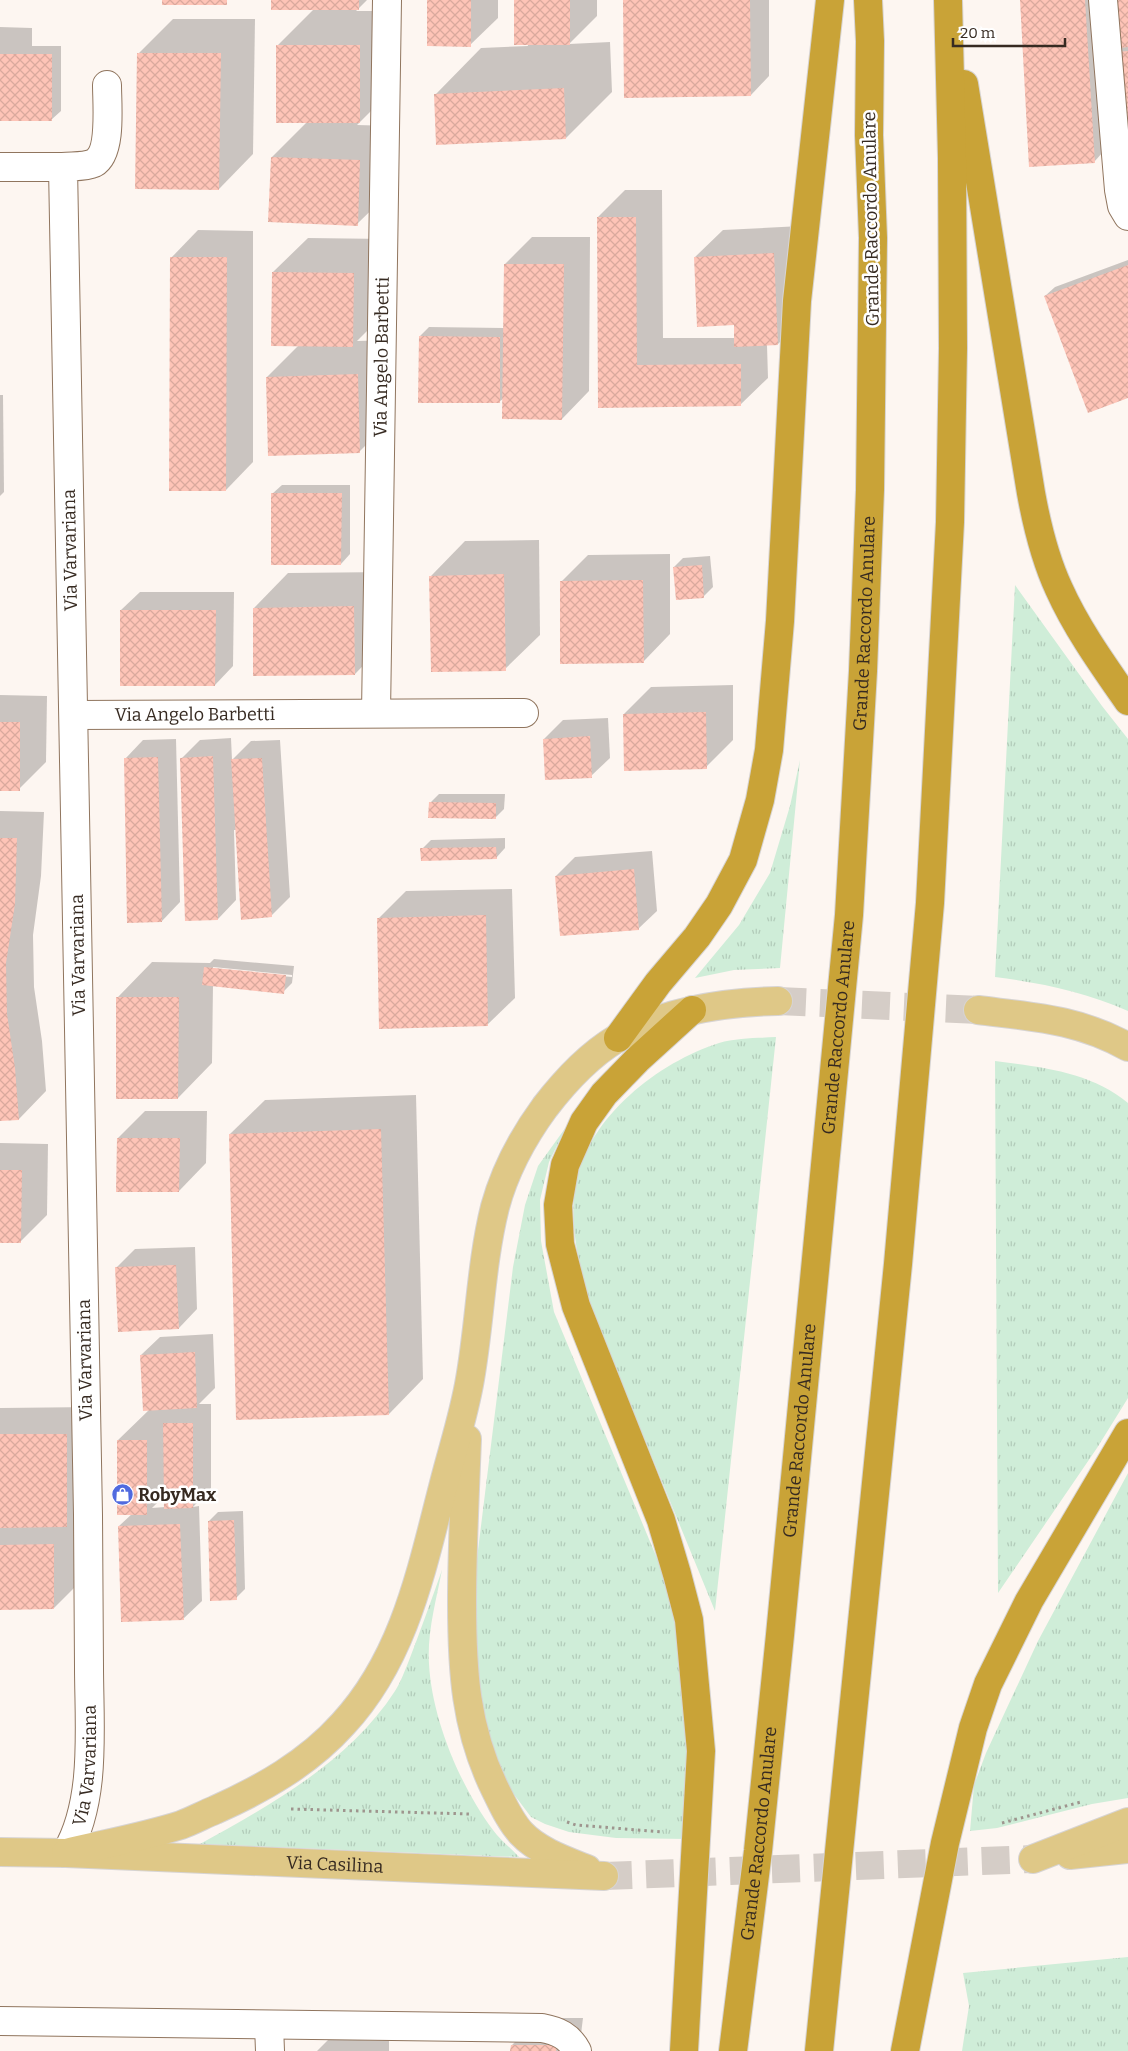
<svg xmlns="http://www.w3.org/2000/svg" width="1128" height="2051" viewBox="0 0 1128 2051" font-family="Bitter,serif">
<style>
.grass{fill:url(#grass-tufts)}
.shadow{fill:#0003;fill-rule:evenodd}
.building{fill:url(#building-cross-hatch)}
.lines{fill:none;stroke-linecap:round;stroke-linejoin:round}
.major-tunnel{stroke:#d5cdc7;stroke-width:28;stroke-dasharray:28 14;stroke-linecap:butt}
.minor-casing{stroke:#90755e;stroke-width:30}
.major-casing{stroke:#d7d4d3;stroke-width:30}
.highway-casing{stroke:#d7d4d3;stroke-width:30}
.path{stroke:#9e958e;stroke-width:3;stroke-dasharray:2.5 4;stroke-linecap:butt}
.minor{stroke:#fff;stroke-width:28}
.major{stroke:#dfc887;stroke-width:28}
.highway{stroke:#c9a337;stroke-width:28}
.labels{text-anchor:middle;stroke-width:5;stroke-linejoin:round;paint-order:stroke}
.street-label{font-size:18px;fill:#362a21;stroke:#fff}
.poi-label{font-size:18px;font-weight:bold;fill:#362a21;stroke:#fff;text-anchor:start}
</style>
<defs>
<pattern id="grass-tufts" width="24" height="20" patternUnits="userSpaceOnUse" patternTransform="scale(1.25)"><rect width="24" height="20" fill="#cfedd8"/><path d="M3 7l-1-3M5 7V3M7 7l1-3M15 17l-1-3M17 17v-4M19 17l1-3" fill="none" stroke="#b2cbb9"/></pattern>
<pattern id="building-cross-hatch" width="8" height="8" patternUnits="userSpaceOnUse" patternTransform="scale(1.25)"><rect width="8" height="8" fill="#fec4b7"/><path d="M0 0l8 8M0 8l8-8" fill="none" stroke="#daa99d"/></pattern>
</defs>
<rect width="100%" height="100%" fill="#fdf6f1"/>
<g class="grass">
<path d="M1015 585 1102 706 1128 739V1011C1085 992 1042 983 995 977Z"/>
<path d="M800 760 780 968 734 970 695 978 739 925 770 873 790 806Z"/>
<path d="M776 1037 715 1611 590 1306C580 1267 568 1224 576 1183 588 1117 659 1062 719 1043 737 1038 757 1038 776 1037Z"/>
<path d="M995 1061C1042 1067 1091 1072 1128 1103V1398L1097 1448 998 1593Z"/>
<path d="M566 1127 549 1162 540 1200 541 1241 554 1312 674 1599 686 1717 687 1839 616 1838 569 1832 545 1824 531 1817 500 1776 484 1729 469 1623 513 1267 525 1205 538 1166Z"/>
<path d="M1128 1473V1798L1092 1804 997 1828 970 1831 974 1785 986 1753 1038 1641Z"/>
<path d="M442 1570C436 1601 427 1633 429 1664 432 1719 460 1786 493 1830 500 1840 511 1848 519 1857L200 1844C272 1804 349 1762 395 1691 401 1682 404 1672 408 1663 420 1632 431 1601 442 1570Z"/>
<path d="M1128 1957V2051H962L969 2006 963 1973Z"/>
</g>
<g class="shadow">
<path d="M272 0H367L356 11H394V88L357 125 394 126 392 190 357 224 272 157 307 122 277 46 314 9Z"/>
<path d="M428 0H498V18L470 45Z"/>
<path d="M515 0H597V16L569 44 610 42 612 92 566 138 436 94 481 48 528 46Z"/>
<path d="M624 0H769V76L751 95Z"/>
<path d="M1021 0H1094L1103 152 1094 162Z"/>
<path d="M1117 0H1128V169L1117 53 1124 46Z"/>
<path d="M173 19H255L253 154 219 189 138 54Z"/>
<path d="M0 27 32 28V46H61V111L51 120H0Z"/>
<path d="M625 190H662L663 338H735V324L695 257 723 230 801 226 805 317 778 344 767 345 768 378 740 405 599 406 598 217Z"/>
<path d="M198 230 253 231V462L226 490 171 258Z"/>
<path d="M532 237H590L589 391 562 419 504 398 499 402 420 336 429 327 504 328 505 264Z"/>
<path d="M308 238 388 239 387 311 357 341 392 340 394 417 359 452 267 377 299 345 273 272Z"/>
<path d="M1128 260V397L1045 296 1055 287Z"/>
<path d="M0 395H3L4 492 0 496Z"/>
<path d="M282 485H350V554L341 564 272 494Z"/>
<path d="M539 540 540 635 505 669 431 576 465 541Z"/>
<path d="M670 554V634L643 662 561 582 588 555Z"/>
<path d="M710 556 713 587 704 596 674 567 683 558Z"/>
<path d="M388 572 389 639 355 674 254 608 288 573Z"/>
<path d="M140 592H234L233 666 215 685 121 610Z"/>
<path d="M733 685V740L706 767 624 714 651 687Z"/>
<path d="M0 695 47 696 46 762 19 789H0Z"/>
<path d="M608 718 610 758 591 776 544 739 563 720Z"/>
<path d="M231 738 232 760 251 741 280 740 290 897 271 916 236 830H234L236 900 218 919 182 758 200 740Z"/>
<path d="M176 739 180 902 162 921 125 759 143 740Z"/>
<path d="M439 794H505L504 809 495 818 430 803Z"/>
<path d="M0 811 44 812 41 876 33 935 34 987 42 1041 46 1091 19 1119 0 1120Z"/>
<path d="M505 838V848L496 858 422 849 431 840Z"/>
<path d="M652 851 657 911 638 929 556 876 575 857Z"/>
<path d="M512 889 515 998 487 1025 378 919 406 891Z"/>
<path d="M214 959 294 966 292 983 283 992 213 985 212 1063 178 1098 118 997 152 962 210 963ZM213 967 292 975V977L213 969Z"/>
<path d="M416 1095 423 1379 389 1414 230 1134 265 1100Z"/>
<path d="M145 1111H207L206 1163 179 1191 118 1138Z"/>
<path d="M0 1143 48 1144 47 1215 20 1242 0 1241Z"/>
<path d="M195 1247 197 1309 179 1328 116 1268 135 1249Z"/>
<path d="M213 1334 215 1388 199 1404H211V1488L193 1507 199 1506 202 1601 183 1619 119 1526 133 1513 118 1440 149 1410 141 1355 160 1337ZM165 1495V1507L152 1508Z"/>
<path d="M93 1407 81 1581 54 1608 0 1609V1408Z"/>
<path d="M243 1511 245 1589 236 1598 209 1521 218 1512Z"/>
<path d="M539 2018H583L579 2051H511L512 2045Z"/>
<path d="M329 2039 389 2041V2051H317Z"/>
</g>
<g class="building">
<rect x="162" y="0" width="65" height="5"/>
<rect x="271" y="0" width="88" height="10"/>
<path d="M427 0H471V47L427 46Z"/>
<rect x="514" y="0" width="56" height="45"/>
<path d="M623 0H750L751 96 624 98Z"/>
<path d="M1020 0H1085L1095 163 1029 167Z"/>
<path d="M1116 0H1128V47L1120 48Z"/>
<rect x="276" y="45" width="84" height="78"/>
<path d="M1128 51V168L1116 52Z"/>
<path d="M137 53H221L219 190 135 189Z"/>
<rect x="0" y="54" width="52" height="67"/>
<path d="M564 88 566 139 436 145 434 94Z"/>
<path d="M271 157 360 160 358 226 268 222Z"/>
<path d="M597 217H636L637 365 741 364V406L598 408Z"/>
<path d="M774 253 778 345 734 347V325L697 327 694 257Z"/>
<path d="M170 257H227L226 491H169Z"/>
<path d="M504 264H564L562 420 502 419Z"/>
<path d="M1128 265V398L1088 413 1044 296Z"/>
<path d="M272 272 354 273 353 347 271 346Z"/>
<path d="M419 336 500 337V403H418Z"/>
<path d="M358 374 360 453 268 456 266 377Z"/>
<path d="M271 493H342L341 565H271Z"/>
<path d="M702 565 704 598 676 600 673 567Z"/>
<path d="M504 574 506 671 431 672 429 576Z"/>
<path d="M643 580 644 663 560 664V581Z"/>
<path d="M354 606 355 675 253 676V608Z"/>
<path d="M120 610H216L215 686H120Z"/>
<path d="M706 712 707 769 624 771 623 714Z"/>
<rect x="0" y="722" width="20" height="69"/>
<path d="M590 736 592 778 545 780 543 739Z"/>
<path d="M213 756 218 920 185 921 180 758Z"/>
<path d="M158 757 162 922 127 923 124 758Z"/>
<path d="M262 758 272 917 241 920 231 759Z"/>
<path d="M429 802 496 803V819L428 818Z"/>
<path d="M0 838H17L15 904 6 963 7 1014 15 1068 19 1120 0 1121Z"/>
<path d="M496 847 497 859 421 861 420 848Z"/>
<path d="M634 869 639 930 560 936 555 876Z"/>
<path d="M486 915 488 1026 379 1029 377 918Z"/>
<path d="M204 967 286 975 284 994 202 985Z"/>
<path d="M116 997H179L178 1099H116Z"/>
<path d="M381 1129 389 1415 236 1420 229 1134Z"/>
<path d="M117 1138H180L179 1192H116Z"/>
<path d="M0 1170H22L21 1243H0Z"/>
<path d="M176 1265 179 1329 118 1332 115 1267Z"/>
<path d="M195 1352 197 1408 143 1411 140 1355Z"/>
<path d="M163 1423H193V1508L164 1509Z"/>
<path d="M0 1434H67V1527L0 1528Z"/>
<rect x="117" y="1440" width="30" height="75"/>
<path d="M234 1520 237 1600 210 1601 208 1521Z"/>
<path d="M180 1524 184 1620 121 1622 118 1526Z"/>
<path d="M54 1544V1609L0 1610V1545Z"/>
<path d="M511 2045H557L556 2051H510Z"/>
</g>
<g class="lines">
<g class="major-tunnel">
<path d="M778 1001 978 1010"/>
<path d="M604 1876 1033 1859"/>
</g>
<defs>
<g id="minor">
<path d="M1103 0 1119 190 1122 206 1128 216"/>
<path d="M0 167H63"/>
<path id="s1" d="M376 713 387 0"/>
<path id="s2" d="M74 715 524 713"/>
<path id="s3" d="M66 1853C97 1801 89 1726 89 1667 89 1616 88 1566 88 1515L63 167C73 166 85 167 94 163 112 153 107 104 107 85"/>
<path d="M0 2021 542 2028C558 2031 569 2036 577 2051"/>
<path d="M269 2025 270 2051"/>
</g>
<g id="major">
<path d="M978 1010C1033 1017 1078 1019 1128 1047"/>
<path d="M467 1439C465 1493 462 1548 462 1602 462 1669 465 1729 496 1791 503 1805 510 1821 521 1833 538 1851 564 1860 587 1869"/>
<path id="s4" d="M0 1852 66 1853 604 1876"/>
<path d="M66 1853C104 1844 143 1837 181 1825 192 1821 203 1815 215 1810 262 1789 308 1763 343 1724 404 1658 421 1572 443 1487 452 1451 464 1415 470 1379 480 1322 481 1263 495 1207 505 1170 523 1137 545 1107 565 1081 588 1056 616 1039 664 1011 724 1002 778 1001"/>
<path d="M1070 1855 1128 1849"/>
<path d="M1033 1859 1128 1822"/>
</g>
<g id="highway">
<path d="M964 84 1031 493C1037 526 1045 559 1059 589 1077 629 1103 665 1128 701"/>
<path d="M618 1038 658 983 697 937 719 905 743 860 760 800 769 750 780 621 797 301 830 0"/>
<path d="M684 2051 701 1751 689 1620 677 1574 661 1520 576 1306 560 1244 558 1205 565 1165 584 1122 604 1094 637 1060 692 1010"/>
<path id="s5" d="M733 2051 758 1851 780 1635 849 915 863 671 870 490 873 238 869 135 870 41 868 0"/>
<path d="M819 2051 898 1264 930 903 950 522 953 348 952 158 948 0"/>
<path d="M905 2051 945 1843 973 1728 988 1684 1029 1601 1128 1433"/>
</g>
</defs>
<use href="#minor" class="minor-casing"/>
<use href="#major" class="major-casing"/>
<use href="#highway" class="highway-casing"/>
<g class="path">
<path d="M291 1809 470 1814"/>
<path d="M567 1822 576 1825 663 1832"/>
<path d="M1002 1823 1081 1802"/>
</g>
<use href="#minor" class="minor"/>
<use href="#major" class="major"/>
<use href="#highway" class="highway"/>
</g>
<defs>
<symbol id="shop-disc" viewBox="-11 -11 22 22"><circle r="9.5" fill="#506adf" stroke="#fff"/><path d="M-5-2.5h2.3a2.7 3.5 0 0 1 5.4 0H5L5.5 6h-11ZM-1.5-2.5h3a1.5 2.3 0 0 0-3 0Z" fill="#fff"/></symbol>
</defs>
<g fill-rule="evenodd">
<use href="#shop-disc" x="110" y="1482" width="25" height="25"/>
</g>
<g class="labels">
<g class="street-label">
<text transform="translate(871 219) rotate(-91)" y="6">Grande Raccordo Anulare</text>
<text dy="6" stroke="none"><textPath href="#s1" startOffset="356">Via Angelo Barbetti</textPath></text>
<text transform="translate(70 550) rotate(-91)" y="6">Via Varvariana</text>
<text dy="6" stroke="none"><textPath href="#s5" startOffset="1434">Grande Raccordo Anulare</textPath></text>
<text dy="6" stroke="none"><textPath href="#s2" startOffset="121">Via Angelo Barbetti</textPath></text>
<text transform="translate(78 955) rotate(-91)" y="6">Via Varvariana</text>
<text dy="6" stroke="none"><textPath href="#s5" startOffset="1029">Grande Raccordo Anulare</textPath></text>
<text transform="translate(85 1360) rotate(-91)" y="6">Via Varvariana</text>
<text dy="6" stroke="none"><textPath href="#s5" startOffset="624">Grande Raccordo Anulare</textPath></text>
<text dy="6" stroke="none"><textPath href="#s3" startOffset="91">Via Varvariana</textPath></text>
<text dy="6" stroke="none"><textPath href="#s5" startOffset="219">Grande Raccordo Anulare</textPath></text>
<text dy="6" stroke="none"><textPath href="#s4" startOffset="335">Via Casilina</textPath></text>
</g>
<g class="poi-label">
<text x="138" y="1501">RobyMax</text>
</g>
</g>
<path d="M953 38v8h112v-8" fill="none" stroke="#362a21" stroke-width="2.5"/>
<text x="960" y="38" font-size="15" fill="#362a21" stroke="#ffffff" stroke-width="4" paint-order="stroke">20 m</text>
</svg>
